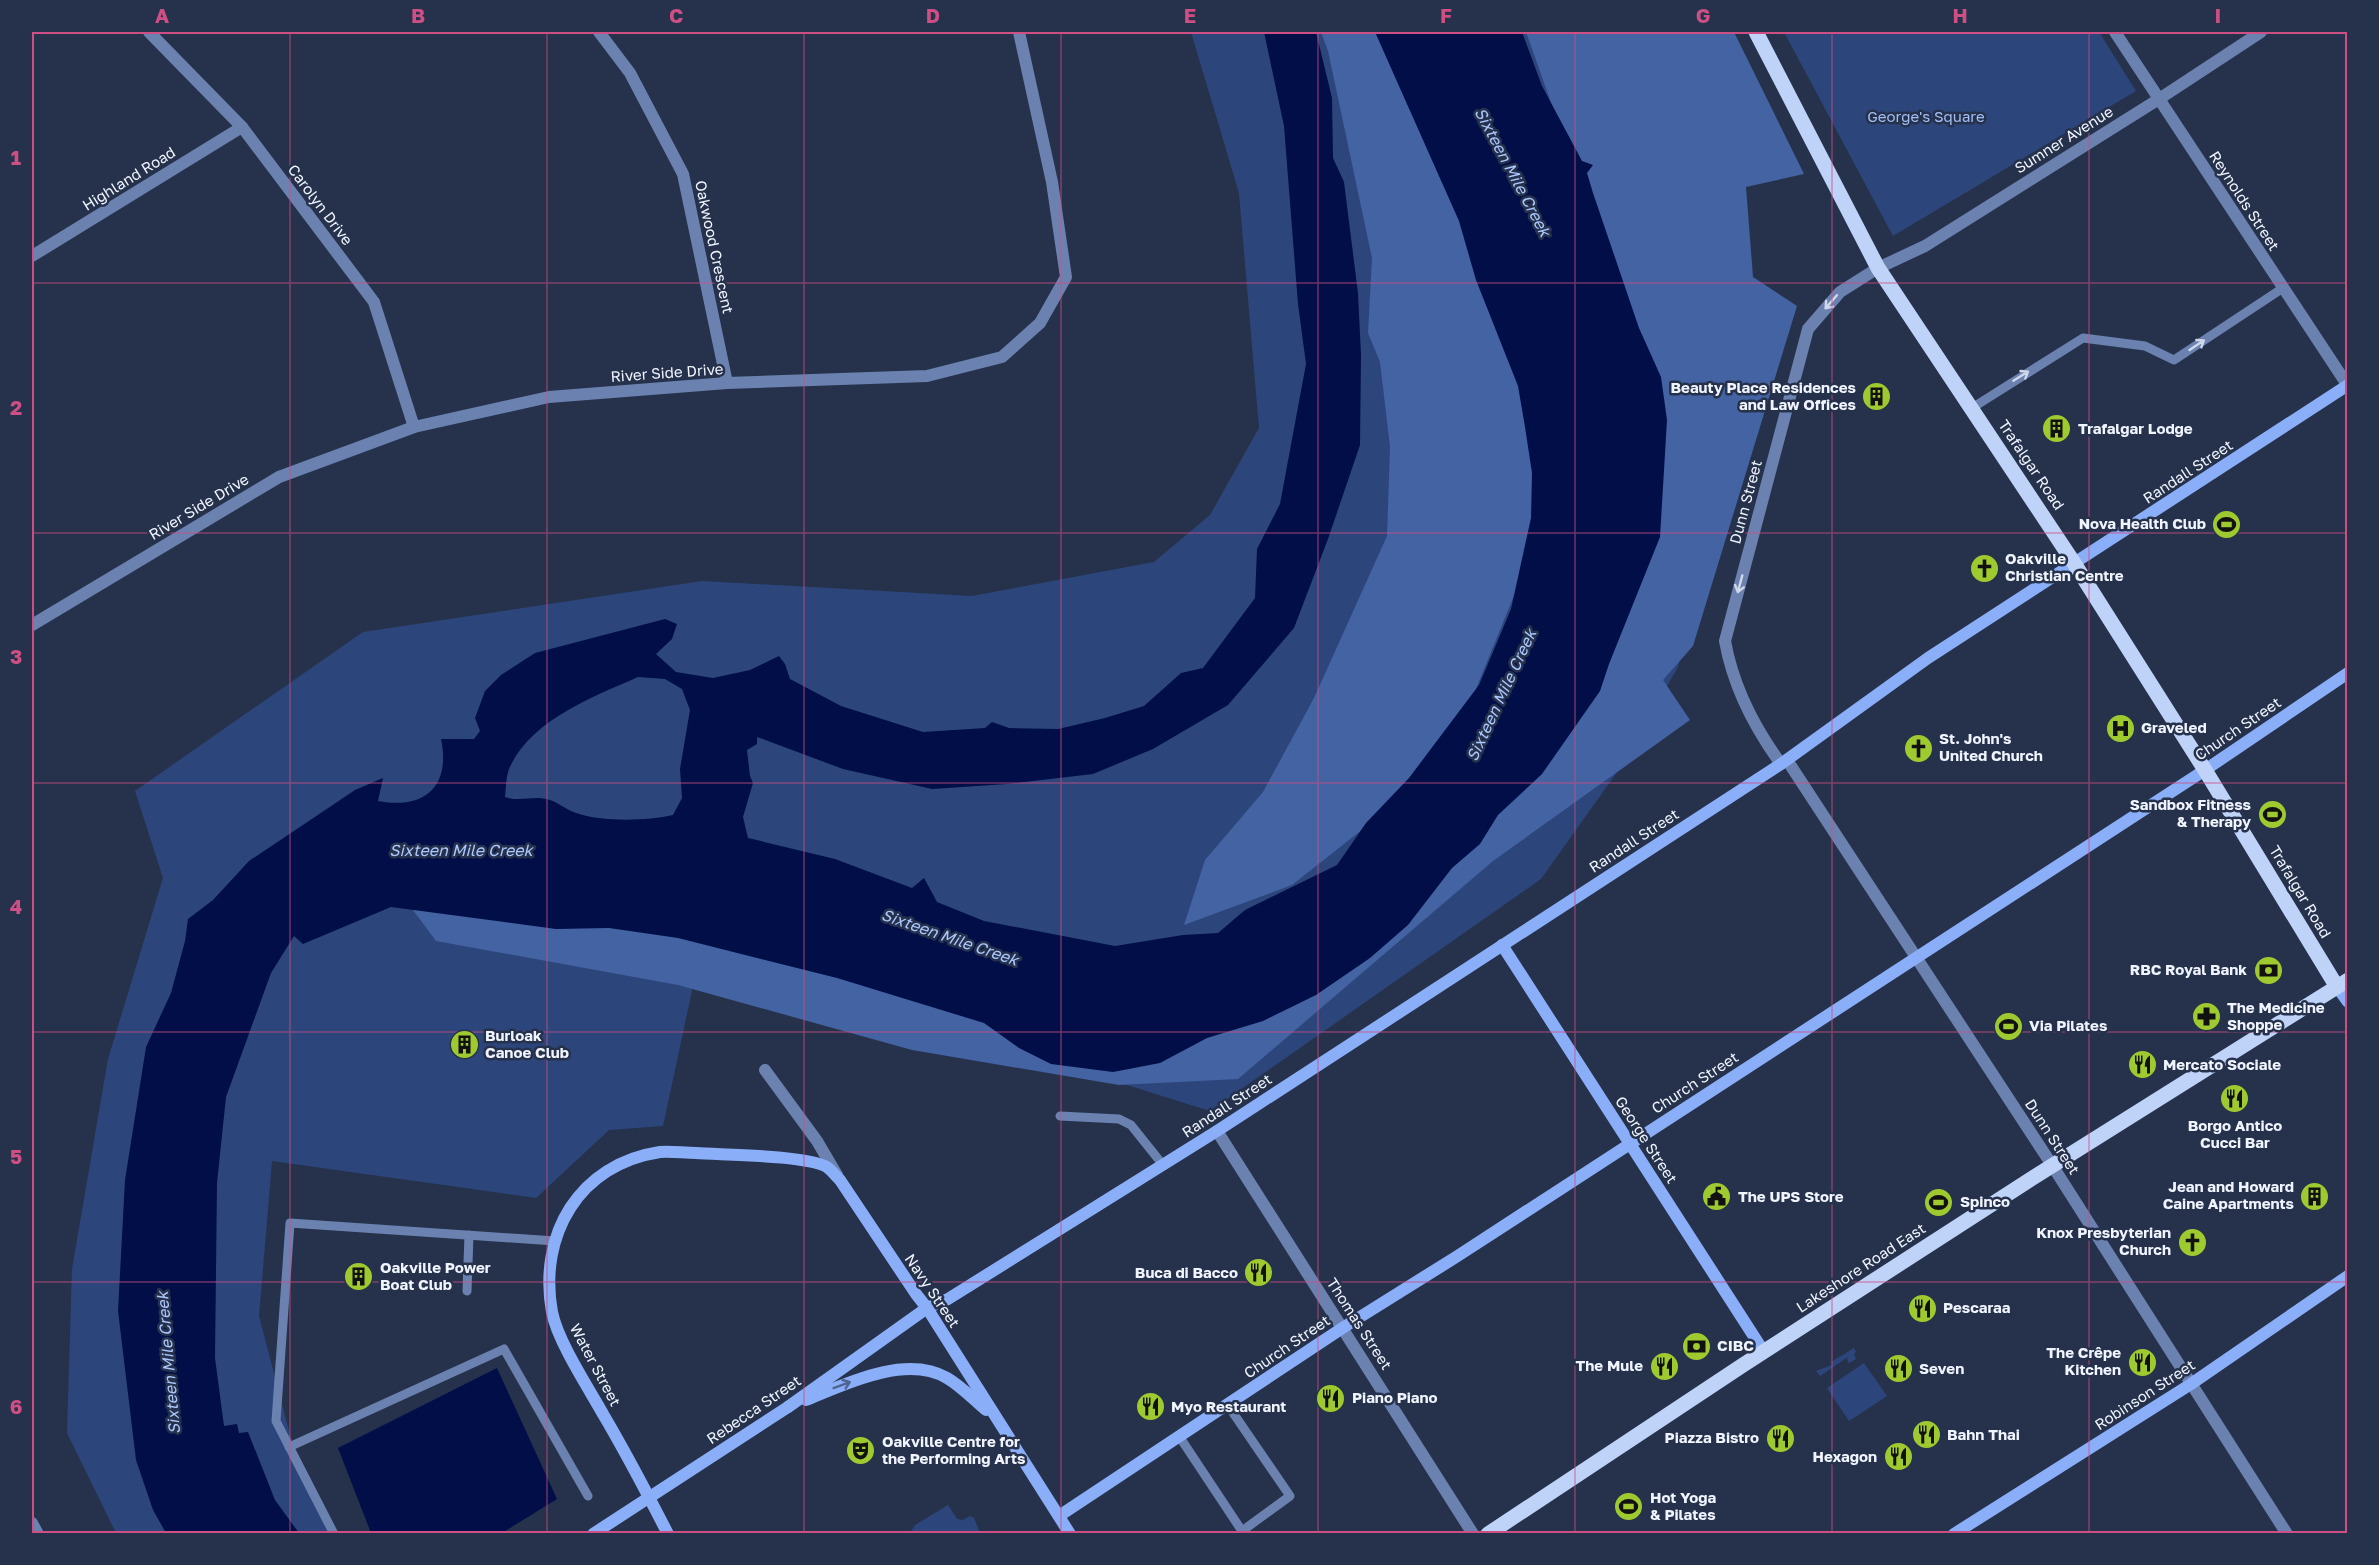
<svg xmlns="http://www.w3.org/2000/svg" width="2379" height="1565" viewBox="0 0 2379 1565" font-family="'Golos Text',sans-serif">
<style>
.green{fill:#2c467c}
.forest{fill:#4463a3}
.water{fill:#010e48;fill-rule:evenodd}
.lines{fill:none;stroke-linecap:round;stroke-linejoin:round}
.lane{stroke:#6b82b0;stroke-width:9}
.street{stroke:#6b82b0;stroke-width:12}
.secondary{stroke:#8aaef8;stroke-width:12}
.primary{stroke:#bfd2f8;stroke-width:15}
.secondary-bridge{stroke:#8aaef8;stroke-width:12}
.oneway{stroke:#ced8ea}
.oneway2{stroke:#4e6491}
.grid{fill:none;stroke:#cd4f84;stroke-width:1.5;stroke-opacity:0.55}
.labels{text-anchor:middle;stroke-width:5;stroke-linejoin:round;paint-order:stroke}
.park-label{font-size:15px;fill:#a2bef4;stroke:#26324c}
.street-label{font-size:15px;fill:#eff4fe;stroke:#26324c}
.poi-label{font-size:15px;font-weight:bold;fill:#eff4fe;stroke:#26324c;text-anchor:start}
.water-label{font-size:16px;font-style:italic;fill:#abc7fe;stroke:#26324c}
.neatline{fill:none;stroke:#cd4f84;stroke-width:2}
.grid-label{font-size:20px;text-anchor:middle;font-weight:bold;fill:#cd4f84}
</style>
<rect width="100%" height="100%" fill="#26324c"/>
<g class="green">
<path d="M1191 32H1641L1730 487 1678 667 1620 768 1541 879 1210 1111 1012 1049 693 986 663 1126 609 1130 536 1198 272 1161 259 1316 290 1435 330 1533H116L67 1433 72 1269 108 1059 163 878 135 791 363 632 702 581 972 596 1154 562 1210 515 1259 428 1239 193Z"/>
<path d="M1784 32H2099L2136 91 1893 236Z"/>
<path d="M1854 1348 1856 1352 1854 1354 1856 1359 1849 1363 1847 1359 1848 1357 1820 1376 1816 1371 1832 1365 1831 1362Z"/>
<path d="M1864 1363 1887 1396 1849 1421 1827 1388Z"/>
<path d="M948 1505 957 1519 963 1520 970 1516 974 1518 980 1533H910L915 1525Z"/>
</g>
<g class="forest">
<path d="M1321 32H1386L1527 350 1541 499 1522 576 1469 706 1425 769 1368 825 1292 885 1184 925 1205 860 1263 792 1314 698 1387 536 1390 447 1380 362 1368 333 1372 258 1328 51Z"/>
<path d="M1526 32H1734L1804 174 1746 187 1753 277 1797 306 1693 646 1663 680 1690 720 1493 861 1238 1079 1119 1085 912 1050 678 985 436 941 407 902 480 884 1107 1046 1569 688 1570 156Z"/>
</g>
<g class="water">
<path d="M1264 32H1316L1332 98 1333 158 1344 182 1358 293 1361 355 1360 445 1328 539 1294 628 1228 705 1153 749 1093 774 1007 784 932 789 843 769 757 737V744L747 750 750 776 753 783 743 817 748 838 835 859 912 888 924 878 937 902 984 921 1115 946 1183 935 1218 933 1245 910 1337 865 1366 823 1409 778 1479 685 1511 609 1531 518 1532 473 1525 427 1518 386 1476 280 1459 221 1375 32H1522L1542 86 1582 161 1593 165 1587 173 1593 193 1639 328 1661 377 1667 420 1660 537 1609 664 1600 691 1542 774 1498 815 1480 844 1452 868 1408 925 1370 958 1316 995 1263 1021 1207 1038 1160 1063 1113 1072 1051 1064 1019 1048 984 1023 837 978 678 938 609 928 556 929 391 907 303 944 294 936 271 973 226 1097 217 1183 215 1358 224 1426 237 1424 239 1433 248 1432 275 1500 299 1533H166L153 1510 136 1460 118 1311 125 1180 146 1047 171 993 185 941 188 919 213 900 249 861 355 790 383 778 378 801C425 810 451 786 441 739H474L480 731 475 718 485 691 501 675 535 653 665 619 677 624 672 639 656 654 676 672 713 678 750 670 779 656 785 664 790 679 841 706 923 732 985 728 992 722 1009 728 1058 729 1105 718 1144 706 1181 673 1203 668 1255 598 1257 549 1280 504 1306 364 1298 304 1284 126ZM638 677 665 679 682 689 690 710 680 769 682 798 673 815C647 821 601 822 576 813 566 810 557 801 546 799 533 796 519 802 505 797 506 788 506 777 509 769 530 720 593 697 638 677Z"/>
<path d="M497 1368 557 1499 502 1533H371L338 1448Z"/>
</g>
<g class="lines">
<g class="lane">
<path d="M1972 408 2083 338 2145 346 2174 360 2283 288"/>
<path d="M1060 1116 1119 1119 1131 1125 1163 1165"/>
<path d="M467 1291 469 1235"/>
<path d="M1179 1436 1242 1531 1290 1496 1227 1404"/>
<path d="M289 1447 504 1349 588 1496"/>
<path d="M334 1534 276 1421 290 1223 555 1241"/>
</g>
<g class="street">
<path d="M149 32 242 127 374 302 414 427"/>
<path d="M599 32 630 73 683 174 727 383"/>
<path d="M2115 32 2348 386"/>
<path d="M32 256 242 127"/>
<path d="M32 625 279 477 414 427 549 397 727 383 927 376 1002 357 1040 323 1066 277 1052 182 1019 32"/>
<path d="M1787 760 2052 1165 2287 1534"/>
<path d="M1781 764C1754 727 1733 686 1725 641L1808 329 1840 292 1878 268 1925 246 2159 99 2261 32"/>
<path d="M765 1070 817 1141 837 1175"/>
<path d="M1217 1131 1473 1534"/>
<path d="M32 1523 38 1534"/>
</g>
<g class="secondary">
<path d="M1502 945 1764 1352"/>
<path d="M2337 987 2348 1002"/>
<path d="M806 1400C845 1384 906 1354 947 1378 961 1386 974 1400 986 1410"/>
<path d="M788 1407 927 1308 948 1299 1217 1131 1781 764 1928 658 2348 385"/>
<path d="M1059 1516 1344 1327 1456 1257 2205 770 2348 673"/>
<path d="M668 1534C647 1493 626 1453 603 1414 588 1387 558 1342 552 1312 538 1235 579 1164 660 1152 671 1151 684 1153 696 1153 724 1155 805 1155 827 1167 831 1170 836 1176 840 1180L916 1294 927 1308 1070 1534"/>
<path d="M1954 1534 2191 1384 2348 1276"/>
</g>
<g class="primary">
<path d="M1756 32 1878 268 2074 563 2205 770 2337 987"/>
<path d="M1488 1534 1743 1365 2031 1179 2348 980"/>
</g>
<path class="secondary-bridge" d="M593 1534 788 1407"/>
</g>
<defs><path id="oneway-shaft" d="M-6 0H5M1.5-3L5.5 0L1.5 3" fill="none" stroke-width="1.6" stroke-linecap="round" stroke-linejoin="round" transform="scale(1.5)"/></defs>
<g class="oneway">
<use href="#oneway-shaft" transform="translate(1831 302) rotate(131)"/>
<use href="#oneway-shaft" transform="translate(2197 345) rotate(-34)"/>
<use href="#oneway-shaft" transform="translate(2021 376) rotate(-32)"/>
<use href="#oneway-shaft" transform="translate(1740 584) rotate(105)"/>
</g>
<use class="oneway2" href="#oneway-shaft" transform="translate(842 1385) rotate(-20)"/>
<path class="grid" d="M290 32V1534M547 32V1534M804 32V1534M1061 32V1534M1318 32V1534M1575 32V1534M1832 32V1534M2089 32V1534M32 283H2348M32 533H2348M32 783H2348M32 1032H2348M32 1282H2348"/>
<defs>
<symbol id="building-disc" viewBox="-11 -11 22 22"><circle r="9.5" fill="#9eca2f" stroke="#26324c"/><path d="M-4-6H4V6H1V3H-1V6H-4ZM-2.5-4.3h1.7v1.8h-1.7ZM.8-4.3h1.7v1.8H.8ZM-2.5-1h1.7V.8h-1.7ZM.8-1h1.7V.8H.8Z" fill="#111"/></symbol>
<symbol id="stadium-disc" viewBox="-11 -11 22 22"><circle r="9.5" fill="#9eca2f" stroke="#26324c"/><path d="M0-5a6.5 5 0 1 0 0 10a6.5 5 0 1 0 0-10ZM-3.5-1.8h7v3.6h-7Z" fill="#111"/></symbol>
<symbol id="church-disc" viewBox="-11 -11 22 22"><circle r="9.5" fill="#9eca2f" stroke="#26324c"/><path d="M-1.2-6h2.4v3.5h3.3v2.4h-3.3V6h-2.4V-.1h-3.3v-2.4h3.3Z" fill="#111"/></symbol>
<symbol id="hospital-disc" viewBox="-11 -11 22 22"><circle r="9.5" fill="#9eca2f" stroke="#26324c"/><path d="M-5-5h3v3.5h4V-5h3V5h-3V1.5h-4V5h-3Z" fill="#111"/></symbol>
<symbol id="bank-disc" viewBox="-11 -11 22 22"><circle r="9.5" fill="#9eca2f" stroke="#26324c"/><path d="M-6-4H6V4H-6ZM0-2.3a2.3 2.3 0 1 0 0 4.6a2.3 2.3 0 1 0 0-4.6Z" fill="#111"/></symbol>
<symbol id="pharmacy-disc" viewBox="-11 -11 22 22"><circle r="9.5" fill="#9eca2f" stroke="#26324c"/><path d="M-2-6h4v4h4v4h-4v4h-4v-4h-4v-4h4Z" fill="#111"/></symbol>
<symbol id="restaurant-disc" viewBox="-11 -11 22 22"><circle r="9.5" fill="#9eca2f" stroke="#26324c"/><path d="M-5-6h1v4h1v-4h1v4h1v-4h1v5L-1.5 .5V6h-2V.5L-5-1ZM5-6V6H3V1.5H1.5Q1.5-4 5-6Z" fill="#111"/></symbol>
<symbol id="civic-disc" viewBox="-11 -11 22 22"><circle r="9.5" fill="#9eca2f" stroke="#26324c"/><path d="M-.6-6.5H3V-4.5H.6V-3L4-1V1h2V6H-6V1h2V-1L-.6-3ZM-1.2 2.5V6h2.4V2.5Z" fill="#111"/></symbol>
<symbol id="theatre-disc" viewBox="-11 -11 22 22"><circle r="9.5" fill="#9eca2f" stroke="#26324c"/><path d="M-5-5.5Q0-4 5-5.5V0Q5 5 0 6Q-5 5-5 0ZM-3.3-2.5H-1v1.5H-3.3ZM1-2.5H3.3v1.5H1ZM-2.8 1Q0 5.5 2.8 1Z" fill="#111"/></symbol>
</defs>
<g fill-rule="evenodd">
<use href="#building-disc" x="1860" y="380" width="33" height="33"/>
<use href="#building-disc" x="2040" y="412" width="33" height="33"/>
<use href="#stadium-disc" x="2210" y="508" width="33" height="33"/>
<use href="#church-disc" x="1968" y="552" width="33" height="33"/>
<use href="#hospital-disc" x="2104" y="712" width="33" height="33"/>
<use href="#church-disc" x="1902" y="732" width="33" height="33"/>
<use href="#stadium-disc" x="2256" y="798" width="33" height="33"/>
<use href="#bank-disc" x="2252" y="954" width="33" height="33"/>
<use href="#pharmacy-disc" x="2190" y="1000" width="33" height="33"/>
<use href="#stadium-disc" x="1992" y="1010" width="33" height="33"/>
<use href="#building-disc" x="448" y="1028" width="33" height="33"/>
<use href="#restaurant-disc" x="2126" y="1048" width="33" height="33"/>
<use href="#restaurant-disc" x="2218" y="1082" width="33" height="33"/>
<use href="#building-disc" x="2298" y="1180" width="33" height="33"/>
<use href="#civic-disc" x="1700" y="1180" width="33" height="33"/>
<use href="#stadium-disc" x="1922" y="1186" width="33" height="33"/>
<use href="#church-disc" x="2176" y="1226" width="33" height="33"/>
<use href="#restaurant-disc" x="1242" y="1256" width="33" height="33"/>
<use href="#building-disc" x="342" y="1260" width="33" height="33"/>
<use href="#restaurant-disc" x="1906" y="1292" width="33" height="33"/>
<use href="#bank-disc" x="1680" y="1330" width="33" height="33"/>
<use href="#restaurant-disc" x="2126" y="1346" width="33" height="33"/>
<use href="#restaurant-disc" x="1648" y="1350" width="33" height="33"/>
<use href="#restaurant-disc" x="1882" y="1352" width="33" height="33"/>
<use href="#restaurant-disc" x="1314" y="1382" width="33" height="33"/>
<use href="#restaurant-disc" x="1134" y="1390" width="33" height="33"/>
<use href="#restaurant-disc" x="1910" y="1418" width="33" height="33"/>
<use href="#restaurant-disc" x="1764" y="1422" width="33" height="33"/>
<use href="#theatre-disc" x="844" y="1434" width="33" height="33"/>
<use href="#restaurant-disc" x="1882" y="1440" width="33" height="33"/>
<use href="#stadium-disc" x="1612" y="1490" width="33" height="33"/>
</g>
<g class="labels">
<g class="park-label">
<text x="1926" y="122">George's Square</text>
</g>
<g class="street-label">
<text transform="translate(2064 140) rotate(-32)" y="5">Sumner Avenue</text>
<text transform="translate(129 179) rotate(-32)" y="5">Highland Road</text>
<text transform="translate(2244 201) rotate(57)" y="5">Reynolds Street</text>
<text transform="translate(320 205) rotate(53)" y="5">Carolyn Drive</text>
<text transform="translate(714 247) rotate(78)" y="5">Oakwood Crescent</text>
<text transform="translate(667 373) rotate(-4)" y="5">River Side Drive</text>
<text transform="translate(2031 465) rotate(56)" y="5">Trafalgar Road</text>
<text transform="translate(2188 472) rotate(-33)" y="5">Randall Street</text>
<text transform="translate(1746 502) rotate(-75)" y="5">Dunn Street</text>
<text transform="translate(199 507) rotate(-31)" y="5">River Side Drive</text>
<text transform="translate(2238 729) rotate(-34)" y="5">Church Street</text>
<text transform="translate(1634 841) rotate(-33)" y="5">Randall Street</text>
<text transform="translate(2300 892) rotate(59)" y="5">Trafalgar Road</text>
<text transform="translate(1695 1083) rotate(-33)" y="5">Church Street</text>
<text transform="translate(1227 1106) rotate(-33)" y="5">Randall Street</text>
<text transform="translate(2052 1137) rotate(57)" y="5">Dunn Street</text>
<text transform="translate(1646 1140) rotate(57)" y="5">George Street</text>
<text transform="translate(1861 1268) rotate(-33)" y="5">Lakeshore Road East</text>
<text transform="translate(932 1291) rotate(56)" y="5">Navy Street</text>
<text transform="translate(1359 1324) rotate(57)" y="5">Thomas Street</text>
<text transform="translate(1287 1347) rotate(-34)" y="5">Church Street</text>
<text transform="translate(595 1365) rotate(62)" y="5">Water Street</text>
<text transform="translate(2145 1395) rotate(-33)" y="5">Robinson Street</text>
<text transform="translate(754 1410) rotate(-34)" y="5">Rebecca Street</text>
</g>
<g class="poi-label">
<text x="1856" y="393" text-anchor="end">Beauty Place Residences<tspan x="1856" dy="17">and Law Offices</tspan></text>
<text x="2078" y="434">Trafalgar Lodge</text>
<text x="2206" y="529" text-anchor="end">Nova Health Club</text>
<text x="2005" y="564">Oakville<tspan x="2005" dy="17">Christian Centre</tspan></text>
<text x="2141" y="733">Graveled</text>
<text x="1939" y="744">St. John's<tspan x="1939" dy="17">United Church</tspan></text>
<text x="2251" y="810" text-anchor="end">Sandbox Fitness<tspan x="2251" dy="17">&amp; Therapy</tspan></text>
<text x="2247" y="975" text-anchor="end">RBC Royal Bank</text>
<text x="2227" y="1013">The Medicine<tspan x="2227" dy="17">Shoppe</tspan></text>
<text x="2029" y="1031">Via Pilates</text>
<text x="485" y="1041">Burloak<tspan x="485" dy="17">Canoe Club</tspan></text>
<text x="2163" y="1070">Mercato Sociale</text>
<text x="2235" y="1131" text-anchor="middle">Borgo Antico<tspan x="2235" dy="17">Cucci Bar</tspan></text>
<text x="2294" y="1192" text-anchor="end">Jean and Howard<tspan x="2294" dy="17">Caine Apartments</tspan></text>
<text x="1738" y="1202">The UPS Store</text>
<text x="1960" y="1207">Spinco</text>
<text x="2171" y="1238" text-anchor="end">Knox Presbyterian<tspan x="2171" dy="17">Church</tspan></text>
<text x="380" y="1273">Oakville Power<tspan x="380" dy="17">Boat Club</tspan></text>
<text x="1238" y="1278" text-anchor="end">Buca di Bacco</text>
<text x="1943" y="1313">Pescaraa</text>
<text x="1717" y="1351">CIBC</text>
<text x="2121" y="1358" text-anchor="end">The Crêpe<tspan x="2121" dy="17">Kitchen</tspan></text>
<text x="1643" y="1371" text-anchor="end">The Mule</text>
<text x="1919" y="1374">Seven</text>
<text x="1352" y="1403">Piano Piano</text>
<text x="1171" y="1412">Myo Restaurant</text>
<text x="1947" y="1440">Bahn Thai</text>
<text x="1759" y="1443" text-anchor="end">Piazza Bistro</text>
<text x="882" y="1447">Oakville Centre for<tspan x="882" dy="17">the Performing Arts</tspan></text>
<text x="1877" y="1462" text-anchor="end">Hexagon</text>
<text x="1650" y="1503">Hot Yoga<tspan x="1650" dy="17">&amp; Pilates</tspan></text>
</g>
<g class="water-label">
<text transform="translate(1513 172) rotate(62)" y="6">Sixteen Mile Creek</text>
<text transform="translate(1501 695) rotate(-65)" y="6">Sixteen Mile Creek</text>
<text x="461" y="856">Sixteen Mile Creek</text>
<text transform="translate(950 937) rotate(19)" y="6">Sixteen Mile Creek</text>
<text transform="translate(168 1363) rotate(-95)" y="6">Sixteen Mile Creek</text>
</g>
</g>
<rect width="2379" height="1565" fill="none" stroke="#26324c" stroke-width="66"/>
<rect x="33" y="33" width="2313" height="1499" class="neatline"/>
<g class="grid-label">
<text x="162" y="23">A</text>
<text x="418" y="23">B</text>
<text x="676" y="23">C</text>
<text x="933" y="23">D</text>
<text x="1190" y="23">E</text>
<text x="1446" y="23">F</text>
<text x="1703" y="23">G</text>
<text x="1960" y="23">H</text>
<text x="2218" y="23">I</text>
<text x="16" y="165">1</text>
<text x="16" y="415">2</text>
<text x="16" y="664">3</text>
<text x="16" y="914">4</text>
<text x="16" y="1164">5</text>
<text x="16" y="1414">6</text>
</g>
</svg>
